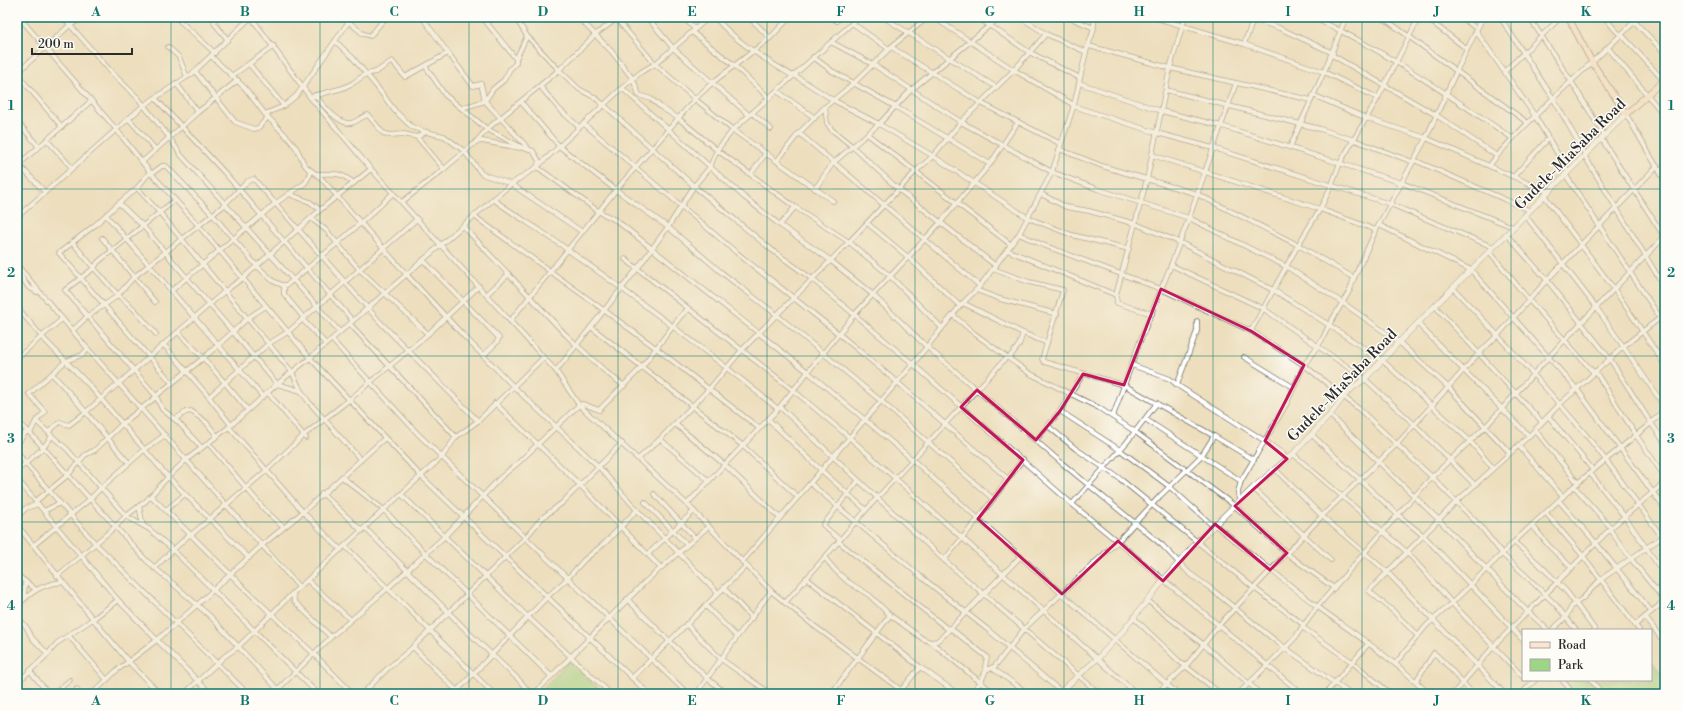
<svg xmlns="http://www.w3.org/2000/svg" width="1682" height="711" viewBox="0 0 1682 711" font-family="'Libre Bodoni',serif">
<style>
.green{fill:#9dd587;stroke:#648059}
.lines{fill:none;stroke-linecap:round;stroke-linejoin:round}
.stream{stroke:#84b5f0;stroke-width:1}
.minor-casing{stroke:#6f6a5e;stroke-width:5.5}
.tertiary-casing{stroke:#6f6a5e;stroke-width:6}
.secondary-casing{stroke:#6f6a5e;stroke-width:7}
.minor{stroke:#fff;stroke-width:4}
.tertiary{stroke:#fff;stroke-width:5}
.secondary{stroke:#fde4d1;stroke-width:5.5}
.marked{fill:none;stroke:#c2185b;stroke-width:3;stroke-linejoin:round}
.grid{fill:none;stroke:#0f766e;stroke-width:1;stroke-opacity:0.55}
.labels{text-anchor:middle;stroke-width:3;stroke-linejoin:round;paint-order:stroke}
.street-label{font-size:15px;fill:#2b2b2b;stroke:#fdfcf7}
.neatline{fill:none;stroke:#0f766e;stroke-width:1.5}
.grid-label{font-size:13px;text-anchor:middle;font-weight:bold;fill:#0f766e}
</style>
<rect width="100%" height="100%" fill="#fdfcf7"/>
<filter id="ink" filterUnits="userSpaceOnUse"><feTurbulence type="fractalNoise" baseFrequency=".025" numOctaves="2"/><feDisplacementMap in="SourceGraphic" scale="8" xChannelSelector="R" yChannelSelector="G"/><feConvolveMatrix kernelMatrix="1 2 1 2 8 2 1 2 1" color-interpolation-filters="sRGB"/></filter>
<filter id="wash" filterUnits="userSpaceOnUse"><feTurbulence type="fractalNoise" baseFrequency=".012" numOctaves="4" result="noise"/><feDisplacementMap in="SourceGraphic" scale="16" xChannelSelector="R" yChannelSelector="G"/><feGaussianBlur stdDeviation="0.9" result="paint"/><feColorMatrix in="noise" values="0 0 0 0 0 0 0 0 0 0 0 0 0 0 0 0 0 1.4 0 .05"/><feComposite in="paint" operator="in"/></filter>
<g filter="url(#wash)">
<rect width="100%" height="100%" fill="#eddfbd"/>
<g class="green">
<path d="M1651 660 1665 680V694H1566V680H1651Z"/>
<path d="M569 661 604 694H538Z"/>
</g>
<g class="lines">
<path class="stream" d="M17 296 20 292"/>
</g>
</g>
<g filter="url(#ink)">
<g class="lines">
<defs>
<g id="minor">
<path d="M19 17 116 129 150 172 198 225 310 358 421 476 649 694"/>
<path d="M63 17 114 75 137 97 169 137 181 155 340 332"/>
<path d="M216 17 214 23 228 40"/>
<path d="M251 17 310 97 371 169 556 371 579 405 687 504 771 591 813 625 901 690"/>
<path d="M422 17 448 53"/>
<path d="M482 17 516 59"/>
<path d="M515 17 527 36 559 70 579 89 594 97 604 105 694 186 772 250 812 279 913 364 1072 504 1302 694"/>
<path d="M578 17 612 52 633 79 639 95 651 99 662 108 678 118 717 150 795 207 849 242 890 276 942 328"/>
<path d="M615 17 655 64 695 99 733 130 833 201"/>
<path d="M647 17 673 48 749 115"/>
<path d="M683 17 695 29"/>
<path d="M715 17C735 42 765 59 793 76"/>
<path d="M749 17 770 38"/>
<path d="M832 17 837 21"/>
<path d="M883 17 996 87"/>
<path d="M933 17 1014 70 1074 105"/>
<path d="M977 17 1029 52 1080 78"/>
<path d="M1068 17 1094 28"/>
<path d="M1153 17 1244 44 1324 72 1378 98"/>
<path d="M1247 17 1279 28 1333 53"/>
<path d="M1312 17C1383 49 1448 95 1512 138"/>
<path d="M1382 17 1528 123"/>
<path d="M1425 17 1467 49"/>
<path d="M1461 17 1477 29"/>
<path d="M1500 17 1553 98 1585 154"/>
<path d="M1529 17 1571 81 1604 135"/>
<path d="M1604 17C1610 22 1615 33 1622 35L1665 82"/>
<path d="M1630 17 1665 53"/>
<path d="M1658 17 1665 24"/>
<path d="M180 21 215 53"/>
<path d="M349 22 362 33 370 36 386 17"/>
<path d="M852 23 889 49"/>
<path d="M1476 31 1535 116 1568 171"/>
<path d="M692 32 735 66 769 98"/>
<path d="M1046 34 1086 52"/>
<path d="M335 41 353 58 377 87 395 111 412 127 426 132 444 136 464 151 482 174 511 184 581 231"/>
<path d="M831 42 874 65 961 122 1052 172 1097 189 1189 218 1287 267 1343 303 1399 342 1449 388 1510 453"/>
<path d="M1244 44 1254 18"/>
<path d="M1089 46 1170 68 1311 100"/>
<path d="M168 47 179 57 187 77"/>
<path d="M1608 48 1665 116"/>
<path d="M1332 55 1436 115 1497 156"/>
<path d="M813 57 832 71 896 107 990 164"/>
<path d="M250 65 284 106"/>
<path d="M426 67 445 95 487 129 523 148 533 151 539 161 537 167 598 211 617 221 808 372 913 460 1062 594 1178 694"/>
<path d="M195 71 235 122 254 129 258 128 268 117"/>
<path d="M1505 71 1561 17"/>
<path d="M17 73 70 25 84 17"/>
<path d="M17 74 62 127"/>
<path d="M233 75 274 46"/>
<path d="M794 75 833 100 879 124 933 156 1028 218 1072 235 1129 249"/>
<path d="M176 83 198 112"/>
<path d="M1079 83 1161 111 1222 126 1402 183 1513 227"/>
<path d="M540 86 559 109 579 127 584 124 737 253 839 334 897 382 1008 479"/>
<path d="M622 88 744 197 780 225 830 260 872 294 926 346 1063 464 1162 545 1189 573 1210 588 1277 642 1350 694"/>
<path d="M1166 90 1320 129 1354 140 1413 162"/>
<path d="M777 91 815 118"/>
<path d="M315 95C322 104 339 125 351 123 357 122 362 116 368 115L383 133 390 135 404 134 417 137 426 132"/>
<path d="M1313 95 1366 118 1426 138 1548 192"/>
<path d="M310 97 343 88 353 83 366 74 376 72 392 61 405 77 448 53 473 86 481 84 485 101 528 148"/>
<path d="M155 98 224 172 353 321"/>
<path d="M521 102 560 147 616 190 668 227 721 272 777 315 881 401 993 499"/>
<path d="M1073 106 1157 133 1213 148 1390 204 1493 247"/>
<path d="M825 107 827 123 831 129 852 146 898 189 996 266"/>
<path d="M462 108 485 101 493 89 504 80 510 69 516 63V59L527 36"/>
<path d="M752 113 771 129"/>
<path d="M265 114 284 106 297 95 352 17"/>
<path d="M1626 114 1665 181"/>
<path d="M128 118 156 150"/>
<path d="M17 121 39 147"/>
<path d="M1018 122 1061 144"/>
<path d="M799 133 980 286"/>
<path d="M867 134 1010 244"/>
<path d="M417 137 444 169"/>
<path d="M1601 138 1665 238"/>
<path d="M47 140 72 168"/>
<path d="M476 142 482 141 520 148"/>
<path d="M1290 147 1324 72 1346 17"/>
<path d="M1059 149 1102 166 1197 194 1298 245 1354 278"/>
<path d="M1152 155 1320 209 1376 230"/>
<path d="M1584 155 1665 288"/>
<path d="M1414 160 1529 210"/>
<path d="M777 161 799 133 825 107 854 83 891 47 928 17"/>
<path d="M142 162 198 112 238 80"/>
<path d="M19 165 45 192"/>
<path d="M1490 165C1504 146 1520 131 1536 115 1570 81 1606 51 1639 17"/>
<path d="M17 166 91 101"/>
<path d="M308 168 321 178 407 275 462 334 513 386 599 467 637 510 718 593"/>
<path d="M1660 171 1665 166"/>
<path d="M150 172 137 188 119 203 143 226 277 384 301 391"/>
<path d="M151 174 162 166H166L212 214 256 265 273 281 282 285H287C323 255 360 226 393 193"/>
<path d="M317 174C336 174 338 171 354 183"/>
<path d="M751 174 766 153"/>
<path d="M1565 174 1665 325"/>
<path d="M1514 176 1548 139"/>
<path d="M137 188 160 213 292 372 301 391 308 401 361 460"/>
<path d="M815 189 833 163 879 124 911 90 1000 17"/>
<path d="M289 194 310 202 320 210"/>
<path d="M1041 194 1066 207 1089 211 1136 224 1179 242 1275 291 1329 325 1383 361 1470 441 1493 468"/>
<path d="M1544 195 1614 289 1665 365"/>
<path d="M493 199C517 217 544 232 568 250 640 301 710 353 778 409"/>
<path d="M175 200 98 262 94 268 65 290 156 396 162 409 178 422 202 448"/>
<path d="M402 202 444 169 476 142 487 129 559 70 596 34 619 17"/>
<path d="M119 203 95 225 59 253 172 383"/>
<path d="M106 215 263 397"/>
<path d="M1525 215 1596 307 1665 407"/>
<path d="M474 216 656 348 759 428"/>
<path d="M17 217 143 106 193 73 251 17"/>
<path d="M311 218 327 231 359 269 428 334"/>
<path d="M867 223 908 257 960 306"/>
<path d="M780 225 795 207"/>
<path d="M1379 225 1471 270 1576 388 1665 509"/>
<path d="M463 226 566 335 606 372 624 386"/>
<path d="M1019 234 1043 245 1161 289 1251 331 1304 365 1359 409 1432 477 1481 527 1504 556 1523 573 1556 605 1576 630"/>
<path d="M102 238 155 302"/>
<path d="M72 242 94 268 118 295 134 309 156 334"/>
<path d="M1007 250 1116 295"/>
<path d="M1489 251 1529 300 1594 373"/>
<path d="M625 259 793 390 849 437 1137 694"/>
<path d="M423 260 499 338 497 342 483 356"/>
<path d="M17 265 88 349 299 587"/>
<path d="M1171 265 1189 218 1236 83"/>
<path d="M993 269 1029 282 1063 290 1042 359 1044 362 1124 385 1214 436 1254 460"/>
<path d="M18 271 28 287 37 292"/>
<path d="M284 286V294L303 317"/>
<path d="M1453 288C1497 334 1540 381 1581 429 1611 464 1637 504 1665 541"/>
<path d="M976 290 1000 299 1057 314"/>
<path d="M171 291 276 203 305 183 310 175V171L304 164 297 149 290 140 265 114 245 88 211 56"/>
<path d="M486 295 509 274"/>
<path d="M963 303 1023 333 1047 343"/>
<path d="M1435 306 1542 422"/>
<path d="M17 307 42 337 89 385 168 477 249 558"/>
<path d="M1152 314 1117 303 1116 295 1147 179 1170 68 1185 17"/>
<path d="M953 315 975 334 1029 373 1099 408 1134 431 1235 506 1290 556 1334 588"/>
<path d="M302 319 326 344"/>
<path d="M510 321 616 190 695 99 712 83 770 38 790 17"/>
<path d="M350 324 456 437"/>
<path d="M1418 324 1529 436"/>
<path d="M591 327 742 445 798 497"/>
<path d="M72 331 88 316 116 297 134 277 222 207 248 181 254 179 380 322 478 421"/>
<path d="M1251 331 1298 245 1320 209 1331 187 1340 163 1378 98 1419 17"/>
<path d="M178 332 207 362 248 410"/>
<path d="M332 340 418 434 688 694"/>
<path d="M164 345 209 397 231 425"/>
<path d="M1244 357 1293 387"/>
<path d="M17 358 62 319 61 318"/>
<path d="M1132 365 1170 379 1177 385 1265 441 1282 453 1287 459"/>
<path d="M556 371 637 269 668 227 694 186 710 167 717 150 733 130 859 17"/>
<path d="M1595 371 1636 435 1665 477"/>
<path d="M52 374C79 402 103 434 129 463"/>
<path d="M1177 385 1197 331V321"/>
<path d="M268 393 306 438"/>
<path d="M156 396 207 355 248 318 266 306"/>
<path d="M209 397 268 344 288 332 417 219"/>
<path d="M495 403 580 485 661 568"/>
<path d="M780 407 944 560 1100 694"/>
<path d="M1665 409 1651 423 1665 443"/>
<path d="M1060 411 1120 450 1170 487 1213 526"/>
<path d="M1330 415 1439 520 1528 612 1548 630"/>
<path d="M1113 416 1140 341 1171 265 1264 309 1365 379 1415 425 1475 485"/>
<path d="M1548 416 1593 470"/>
<path d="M175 419 186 412 191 411 206 422 217 436"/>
<path d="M768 419 821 470 866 510"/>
<path d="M1145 419 1241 481"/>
<path d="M17 421 30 433 36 421 45 412 29 394 66 361 82 355 88 349"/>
<path d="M36 421 48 432"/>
<path d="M675 424 725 465 780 518"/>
<path d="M1048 426 1076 449 1119 478 1254 588 1304 625 1302 627 1352 662 1391 694"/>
<path d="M229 427 303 512 341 550"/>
<path d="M1535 430 1578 483"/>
<path d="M1312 435 1398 515 1424 536 1523 640"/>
<path d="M52 436 67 449 126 516 149 529 172 549 318 694"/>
<path d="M660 439 709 481"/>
<path d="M1036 440 1060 411 1083 374"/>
<path d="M208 443 265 510 283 527"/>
<path d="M17 444 26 432H29L146 560 211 617 282 694"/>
<path d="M1518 445 1563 497"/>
<path d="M17 451 25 463 95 543 248 694"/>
<path d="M1293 454 1408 553 1452 603 1523 677"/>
<path d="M638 459 660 439 710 388 741 351 849 242 915 172 933 156 961 122 1014 70 1046 34 1020 17"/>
<path d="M1276 470 1322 516 1387 572 1505 694"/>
<path d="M17 471 43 448 52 436 48 432 60 422 69 425 86 412 225 291 243 278 320 210 371 169"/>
<path d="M1590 473 1625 517 1665 575"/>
<path d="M342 477 384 510 425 553 551 676"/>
<path d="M17 479 118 600 157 640 116 671 92 694"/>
<path d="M858 481 823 525 839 539V542L949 630"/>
<path d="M810 483 925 580 987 629 1064 694"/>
<path d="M1574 486 1611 528"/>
<path d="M1253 488 1331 560"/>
<path d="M322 493 362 531"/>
<path d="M401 494 528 617 611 694"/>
<path d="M654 494 695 538"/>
<path d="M151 496 190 534"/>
<path d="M36 501 68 475 85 455 95 450 122 424 156 397"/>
<path d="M1239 501 1238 492 1241 481 1287 403 1304 365 1322 340 1329 325 1350 290 1354 278 1376 230 1426 138 1456 72 1483 17"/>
<path d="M1559 501 1596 543 1651 611"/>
<path d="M645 502 687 545"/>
<path d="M687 504 778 409 854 315 940 223 990 164 1018 122 981 103 891 47"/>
<path d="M1072 504 1127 442 1157 403"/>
<path d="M139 506 143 525"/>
<path d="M166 510 185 494"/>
<path d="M44 511 60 503"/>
<path d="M1546 513 1583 556 1639 630"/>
<path d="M17 517 26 508 38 504"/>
<path d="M17 525 93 619 129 662 160 694"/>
<path d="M1215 525C1249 552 1283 580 1318 607 1356 635 1396 661 1429 694"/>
<path d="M1532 525 1549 546 1572 568"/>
<path d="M365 528 470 634 519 680 531 694"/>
<path d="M1610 530 1631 559 1665 601"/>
<path d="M191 535 267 470 304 435 349 400 428 334 479 286"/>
<path d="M1514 542 1539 564 1567 592 1595 630"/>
<path d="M34 545 90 499 101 488 144 450 165 435"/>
<path d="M345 546C395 595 444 645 494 694"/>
<path d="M648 554 694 511"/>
<path d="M825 558 835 570 848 582 869 595 890 615 923 639 931 642 937 641 943 636 1020 557"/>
<path d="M944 560 978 519 1023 459"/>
<path d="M742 562 913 364 960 306 980 286 1019 234 1052 172 1074 105 1086 52 1093 32 1095 17"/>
<path d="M154 568 189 535H191L241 585 314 654 353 694"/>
<path d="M17 575 35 589"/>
<path d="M57 576 115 527 126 516 146 501 168 477 186 460 229 427 277 384 310 358 511 184 537 167 622 88 641 72 655 64 709 17"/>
<path d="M806 578 920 667 958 694"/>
<path d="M308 581 351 620"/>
<path d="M724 588 752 618"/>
<path d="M24 599 25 581"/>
<path d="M627 599 707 678 727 694"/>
<path d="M1148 601 1204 645 1261 694"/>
<path d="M785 603 866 510 1007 357 1009 358 1019 345 1023 333"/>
<path d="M1660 604 1665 611"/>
<path d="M705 605 737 637"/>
<path d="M17 606C32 591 41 585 62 582"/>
<path d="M17 616 27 628 32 638 48 654"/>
<path d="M1645 617 1665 643"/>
<path d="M1134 618 1179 661 1221 694"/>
<path d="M686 624 721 659 771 694"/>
<path d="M1304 625 1318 606 1408 503 1432 477 1487 425 1557 348 1665 236"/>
<path d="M1635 625 1665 601"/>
<path d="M950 628 987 657 985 667 986 670"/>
<path d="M1552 630 1566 617 1572 606 1583 598 1600 580 1665 535"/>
<path d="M1417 635 1392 610 1369 591 1456 502 1529 436 1559 405 1624 346 1665 314"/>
<path d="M69 636 107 680"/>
<path d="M331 637 294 601 293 593 421 476 442 457 456 437 478 421 543 358"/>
<path d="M931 642 995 694"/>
<path d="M413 647 460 694"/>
<path d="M1395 664 1426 626 1452 603 1514 542 1574 486 1651 423 1610 359 1547 280 1506 234"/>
<path d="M992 668 1029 694"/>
<path d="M30 671 49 694"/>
<path d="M632 678 746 566"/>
<path d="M1562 680 1574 694"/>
<path d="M1591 680 1603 694"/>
<path d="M1416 681 1434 653 1445 663 1473 694"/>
<path d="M17 683 48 654 57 643 93 619 118 600"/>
<path d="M77 689 79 694"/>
<path d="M53 694 70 680"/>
<path d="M184 694 225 656 238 647 293 593"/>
<path d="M211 694 157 640 197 605 261 546 303 512 385 438"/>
<path d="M273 694 331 637 388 588 445 536 500 478 519 462 579 405 583 404 599 410 641 368 680 317 688 309"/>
<path d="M362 694 387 669 413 647 526 537 542 518 562 503 622 443"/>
<path d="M454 694 548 596 567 579 584 560 605 543 637 510"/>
<path d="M534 694 645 582 709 526"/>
<path d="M696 694 721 659 771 591"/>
<path d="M831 694 890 615"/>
<path d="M898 694 920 667"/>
<path d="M970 694 981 682 986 670 995 666 1025 628 1118 541 1160 496 1202 455 1214 436"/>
<path d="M1156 694 1186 666 1219 625 1322 516 1397 444 1480 352 1498 335 1547 280 1657 166"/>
<path d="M1238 694 1285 648 1295 638 1302 627"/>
<path d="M1325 694 1369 643"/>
<path d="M1453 694 1493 647 1611 528 1665 482"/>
<path d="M1521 694 1535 680"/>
</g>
<path id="tertiary" d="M1058 694 1098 658 1123 631 1163 581 1197 542 1253 488 1293 454 1330 415 1344 396 1355 386 1365 379 1399 342 1626 114"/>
<path id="secondary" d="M1568 17 1592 62 1626 114 1665 79"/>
</defs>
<use href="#minor" class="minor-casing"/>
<use href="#tertiary" class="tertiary-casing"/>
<use href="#secondary" class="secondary-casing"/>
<use href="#minor" class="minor"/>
<use href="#tertiary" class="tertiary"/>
<use href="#secondary" class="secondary"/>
</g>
</g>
<path d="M0 0H1682V711H0ZM1161 289 1251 331 1304 365 1265 441 1287 459 1235 506 1287 553 1270 570 1215 524 1163 581 1118 541 1062 594 978 519 1023 460 961 407 977 390 1036 440 1060 411 1083 374 1124 385Z" fill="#eddfbd" fill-opacity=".55" fill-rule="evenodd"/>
<path class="marked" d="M1161 289 1251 331 1304 365 1265 441 1287 459 1235 506 1287 553 1270 570 1215 524 1163 581 1118 541 1062 594 978 519 1023 460 961 407 977 390 1036 440 1060 411 1083 374 1124 385Z"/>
<path class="grid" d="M171 17V694M320 17V694M469 17V694M618 17V694M767 17V694M915 17V694M1064 17V694M1213 17V694M1362 17V694M1511 17V694M17 189H1665M17 356H1665M17 522H1665"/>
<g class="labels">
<g class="street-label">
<text transform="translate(1570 154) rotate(-45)" y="5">Gudele-MiaSaba Road</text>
<text transform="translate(1342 385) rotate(-46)" y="5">Gudele-MiaSaba Road</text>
</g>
</g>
<rect width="1682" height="711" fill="none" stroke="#fdfcf7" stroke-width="44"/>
<rect x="1522" y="629" width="130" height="52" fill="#fdfcf7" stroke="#a9a8a5"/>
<rect x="1530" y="642" width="20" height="6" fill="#fde4d1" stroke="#a9a8a5"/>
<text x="1558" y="649" font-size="12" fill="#2b2b2b">Road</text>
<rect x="1530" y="659" width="20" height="12" fill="#9dd587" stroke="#a9a8a5"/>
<text x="1558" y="669" font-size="12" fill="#2b2b2b">Park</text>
<path d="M32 48v6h100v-6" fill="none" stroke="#2b2b2b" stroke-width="2"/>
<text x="38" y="48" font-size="12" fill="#2b2b2b" stroke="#fdfcf7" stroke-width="3" paint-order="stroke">200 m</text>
<rect x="22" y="22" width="1638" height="667" class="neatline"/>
<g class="grid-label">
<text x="96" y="16">A</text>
<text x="245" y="16">B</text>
<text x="394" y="16">C</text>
<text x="543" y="16">D</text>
<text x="692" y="16">E</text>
<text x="841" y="16">F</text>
<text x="990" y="16">G</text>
<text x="1139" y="16">H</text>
<text x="1288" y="16">I</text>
<text x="1437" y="16">J</text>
<text x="1586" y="16">K</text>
<text x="11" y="110">1</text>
<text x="1671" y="110">1</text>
<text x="11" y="277">2</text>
<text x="1671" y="277">2</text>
<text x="11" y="443">3</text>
<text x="1671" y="443">3</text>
<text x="11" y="610">4</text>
<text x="1671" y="610">4</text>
<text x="96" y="705">A</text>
<text x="245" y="705">B</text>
<text x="394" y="705">C</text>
<text x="543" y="705">D</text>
<text x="692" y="705">E</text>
<text x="841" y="705">F</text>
<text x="990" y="705">G</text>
<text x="1139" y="705">H</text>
<text x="1288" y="705">I</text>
<text x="1437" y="705">J</text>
<text x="1586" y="705">K</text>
</g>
</svg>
